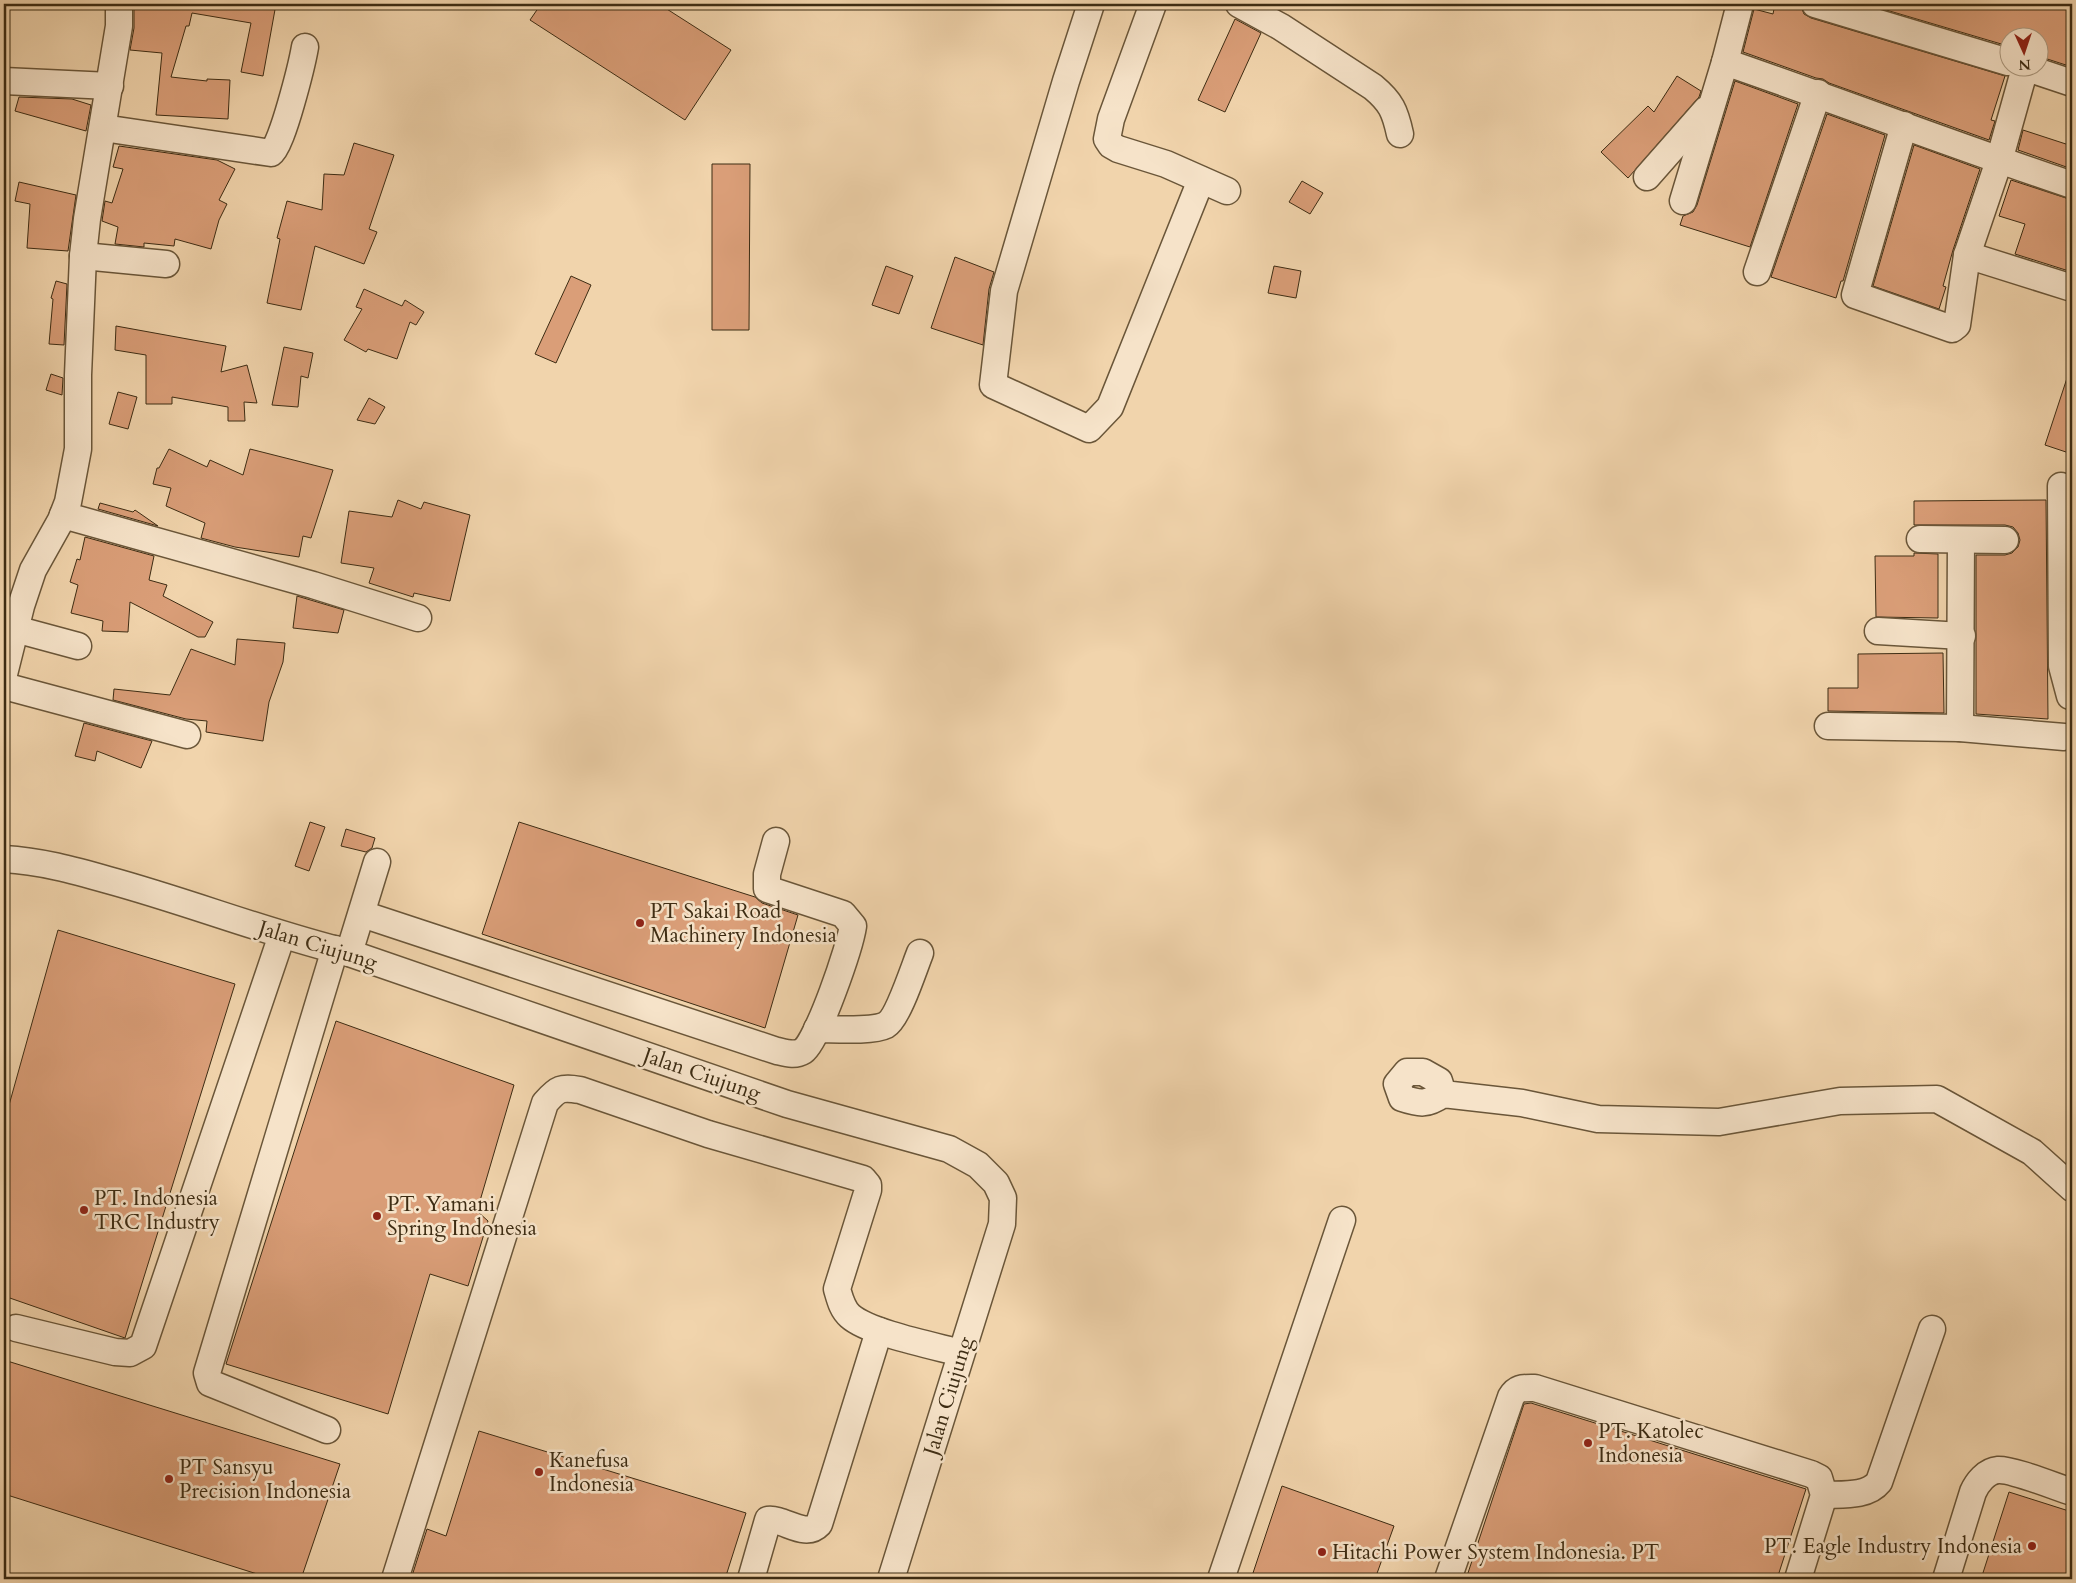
<svg xmlns="http://www.w3.org/2000/svg" width="2076" height="1583" viewBox="0 0 2076 1583" font-family="Cardo,serif">
<style>
.building{fill:#da9e78;stroke:#3d2c13}
.lines{fill:none;stroke-linecap:round;stroke-linejoin:round}
.minor-casing{stroke:#6a5639;stroke-width:29}
.minor{stroke:#f6e3c9;stroke-width:26}
.poi-dot{fill:#8f2418;stroke:#f6e3c9;stroke-width:2}
.labels{text-anchor:middle;stroke-width:5;stroke-linejoin:round;paint-order:stroke}
.poi-label{font-size:21px;fill:#3d2c13;stroke:#f6e3c9;text-anchor:start}
.street-label{font-size:21px;fill:#3d2c13;stroke:#f6e3c9}
</style>
<rect width="100%" height="100%" fill="#f1d4ac"/>
<filter id="stains"><feTurbulence type="fractalNoise" baseFrequency=".004" numOctaves="4"/><feColorMatrix values="0 0 0 0 .2 0 0 0 0 .09 0 0 0 0 .02 0 0 0 .5 -.17"/></filter>
<radialGradient id="worn" r=".72"><stop offset=".6" stop-color="#630" stop-opacity="0"/><stop offset="1" stop-color="#630" stop-opacity=".3"/></radialGradient>
<g class="building">
<path d="M134 4H276L263 76 241 72 251 23 192 13 189 26H186L171 77 207 81V79L230 80 228 119 156 115 162 53 130 50 134 28Z"/>
<path d="M541 4H659L731 50 685 120 530 20Z"/>
<path d="M1775 4H1800L1804 14 1811 18 2005 76 1991 120 1995 121 1989 140 1829 83 1823 79 1816 78 1743 52 1754 9 1773 14Z"/>
<path d="M1866 4H2072V67L2038 56V38H2008V46Z"/>
<path d="M1235 19 1261 33 1225 112 1198 100Z"/>
<path d="M1677 76 1701 91 1699 97 1628 178 1601 152 1648 106 1654 112Z"/>
<path d="M1735 81 1798 104 1750 247 1680 225 1683 216 1693 212 1697 205Z"/>
<path d="M19 97 72 99 91 105 86 131 15 111Z"/>
<path d="M1827 114 1885 135 1843 281H1841L1836 298 1771 277Z"/>
<path d="M2023 130 2072 146V169L2018 150Z"/>
<path d="M354 143 394 155 369 229 377 232 364 264 315 246 301 310 267 303 280 239 277 238 287 201 322 210 324 174 344 175Z"/>
<path d="M1914 145 1980 169 1953 250 1943 286 1946 287 1939 309 1873 286Z"/>
<path d="M119 146 217 160 235 169 219 200 227 204 219 220 211 249 175 239 174 246 144 243V247L115 244 118 227 102 221 105 201 112 203 123 169 113 167Z"/>
<path d="M712 164H750L749 330H712Z"/>
<path d="M2011 180 2072 200V272L2015 254 2025 224 1999 216Z"/>
<path d="M1302 181 1323 193 1310 214 1289 202Z"/>
<path d="M19 182 76 195 68 251 27 248 30 204 15 201Z"/>
<path d="M955 257 994 272 989 289 983 345 931 328Z"/>
<path d="M886 266 913 276 899 314 872 305Z"/>
<path d="M1274 266 1301 271 1296 298 1268 293Z"/>
<path d="M571 276 591 285 556 363 535 354Z"/>
<path d="M56 281 67 284 64 345 49 344 53 299 51 298Z"/>
<path d="M364 289 402 306 405 300 424 312 416 325 410 322 397 359 368 349 366 352 344 340 362 309 356 307Z"/>
<path d="M116 326 226 346 221 372 247 365 257 403 244 402 245 421H228V407L172 397V404H146V355L115 350Z"/>
<path d="M284 347 313 353 308 378 301 376 298 407 272 405Z"/>
<path d="M2069 372 2072 373V454L2045 445Z"/>
<path d="M51 374 63 378 62 395 46 390Z"/>
<path d="M118 392 137 397 128 429 109 424Z"/>
<path d="M369 398 385 407 375 424 357 420Z"/>
<path d="M169 449 207 467 210 460 243 475 250 449 333 470 311 538 303 536 299 557 235 547 201 538 205 523 166 506 171 488 153 484 157 468H159Z"/>
<path d="M398 500 421 509 424 502 470 515 450 601 414 593 413 597 369 583 374 568 341 563 349 511 392 517Z"/>
<path d="M2046 500 2048 719 1976 714V555H2005L2012 553 2018 547 2020 540 2018 533 2013 527 2005 525H1914V501Z"/>
<path d="M100 503 133 512 135 510 158 526 98 509Z"/>
<path d="M85 537 154 556 149 580 167 585 163 596 213 622 205 637H198L130 602 128 632 102 631 103 621 71 613 78 585 70 582 77 559 80 560Z"/>
<path d="M1914 553 1938 554V618L1876 617 1875 556H1914Z"/>
<path d="M297 596 344 610 338 633 293 628Z"/>
<path d="M237 639 285 643 283 662 269 702 263 741 206 732 207 721 186 719 113 700 114 689 170 695 191 649 235 665Z"/>
<path d="M1943 653 1944 713 1828 711V688H1858V654Z"/>
<path d="M84 723 152 741 141 768 97 751 95 761 75 756Z"/>
<path d="M310 822 325 827 309 871 295 866Z"/>
<path d="M519 822 755 897 762 903 798 915 765 1028 482 934Z"/>
<path d="M346 829 375 838 372 848 366 852 341 846Z"/>
<path d="M58 930 235 984 125 1338 4 1296V1123Z"/>
<path d="M336 1021 514 1085 477 1211 488 1221 468 1286 430 1274 388 1414 226 1364Z"/>
<path d="M4 1360 340 1464 301 1579H273L4 1494Z"/>
<path d="M1531 1403 1806 1489 1777 1579H1466L1524 1404Z"/>
<path d="M479 1431 746 1513 725 1579H411L427 1529 446 1536Z"/>
<path d="M1282 1486 1394 1526 1375 1579H1251Z"/>
<path d="M2009 1492 2072 1512V1579H1981Z"/>
</g>
<g class="lines">
<defs>
<g id="minor">
<path d="M1091 4 1066 81 1004 291 993 385 1089 429 1110 407 1201 180"/>
<path d="M1153 4 1111 119 1107 139 1111 145 1118 149 1166 164 1227 191"/>
<path d="M1239 4 1281 27 1373 87C1391 102 1395 111 1400 134"/>
<path d="M1815 4 2008 62"/>
<path d="M1725 62C1841 102 1956 146 2072 185"/>
<path d="M2027 68 2072 83"/>
<path d="M4 81 110 86"/>
<path d="M1904 125 1855 295 1952 329 1957 325 1967 255 1999 161 2025 68"/>
<path d="M103 128 271 153C282 146 302 64 305 47"/>
<path d="M1647 177 1706 110"/>
<path d="M1683 201 1725 62 1740 4"/>
<path d="M1967 255 2072 288"/>
<path d="M83 256 166 264"/>
<path d="M1757 272 1818 93"/>
<path d="M2061 486 2062 666 2070 696"/>
<path d="M63 515 313 585 418 618"/>
<path d="M1920 539 2005 540"/>
<path d="M15 629 78 646"/>
<path d="M1878 631 1962 636"/>
<path d="M4 674 21 606 33 570 61 520 68 502 78 449V375L83 256 87 219 119 26V4"/>
<path d="M4 686 187 735"/>
<path d="M1828 726 1960 728 2064 737"/>
<path d="M1960 728 1961 540"/>
<path d="M4 859C40 861 73 870 108 880 189 902 267 933 349 953L787 1104 949 1149 978 1165 996 1183 1003 1198 1002 1224 891 1579"/>
<path d="M362 914 777 1051C786 1053 795 1056 803 1051 818 1041 850 946 853 926L843 914 767 889V874L776 841"/>
<path d="M349 953 377 862"/>
<path d="M817 1029C833 1029 872 1032 886 1025 898 1018 914 968 920 953"/>
<path d="M1443 1094 1439 1081 1423 1072H1407L1397 1084 1402 1098C1420 1104 1427 1105 1443 1094L1522 1103 1598 1119 1719 1122 1840 1101 1937 1099 2032 1152 2072 1188"/>
<path d="M16 1328 115 1352 130 1353 143 1346 282 935"/>
<path d="M327 1430 210 1383 207 1373 335 949"/>
<path d="M1824 1495C1842 1494 1867 1497 1879 1482L1932 1329"/>
<path d="M395 1579 545 1103C558 1088 561 1087 580 1090L708 1134 863 1179 868 1185V1190L837 1289C840 1299 842 1309 850 1316 869 1333 935 1346 961 1353"/>
<path d="M751 1579 768 1520C784 1518 805 1539 819 1524L879 1331"/>
<path d="M1221 1579 1342 1220"/>
<path d="M1448 1579 1511 1397C1517 1387 1523 1388 1535 1388L1811 1474 1819 1478 1824 1495 1798 1579"/>
<path d="M1946 1579 1973 1492C1977 1483 1986 1471 1998 1470 2012 1469 2056 1487 2072 1492"/>
</g>
</defs>
<use href="#minor" class="minor-casing"/>
<use href="#minor" class="minor"/>
</g>
<g class="poi-dot">
<circle cx="640" cy="923" r="5"/>
<circle cx="84" cy="1210" r="5"/>
<circle cx="377" cy="1216" r="5"/>
<circle cx="1588" cy="1443" r="5"/>
<circle cx="539" cy="1472" r="5"/>
<circle cx="169" cy="1479" r="5"/>
<circle cx="2032" cy="1546" r="5"/>
<circle cx="1322" cy="1552" r="5"/>
</g>
<g class="labels">
<g class="poi-label">
<text x="650" y="918">PT Sakai Road<tspan x="650" dy="24">Machinery Indonesia</tspan></text>
<text x="94" y="1205">PT. Indonesia<tspan x="94" dy="24">TRC Industry</tspan></text>
<text x="387" y="1211">PT. Yamani<tspan x="387" dy="24">Spring Indonesia</tspan></text>
<text x="1598" y="1438">PT. Katolec<tspan x="1598" dy="24">Indonesia</tspan></text>
<text x="549" y="1467">Kanefusa<tspan x="549" dy="24">Indonesia</tspan></text>
<text x="179" y="1474">PT Sansyu<tspan x="179" dy="24">Precision Indonesia</tspan></text>
<text x="2022" y="1553" text-anchor="end">PT. Eagle Industry Indonesia</text>
<text x="1332" y="1559">Hitachi Power System Indonesia. PT</text>
</g>
<g class="street-label">
<text transform="translate(318 945) rotate(17)" y="7">Jalan Ciujung</text>
<text transform="translate(702 1074) rotate(19)" y="7">Jalan Ciujung</text>
<text transform="translate(948 1396) rotate(-73)" y="7">Jalan Ciujung</text>
</g>
</g>
<rect width="2076" height="1583" fill="none" stroke="#f1d4ac" stroke-width="20"/>
<rect x="5" y="5" width="2066" height="1573" fill="none" stroke="#3d2c13" stroke-width="2.5"/>
<rect x="10" y="10" width="2056" height="1563" fill="none" stroke="#3d2c13"/>
<g transform="translate(2024 52) rotate(177)"><circle r="24" fill="#f6e3c9" stroke="#ac9a80"/>
<path d="M0-4L9 19L0 12L-9 19Z" fill="#8f2418"/>
<text y="-8" font-size="14" font-weight="bold" text-anchor="middle" fill="#3d2c13">N</text>
</g>
<rect width="100%" height="100%" filter="url(#stains)"/>
<rect width="100%" height="100%" fill="url(#worn)"/>
</svg>
